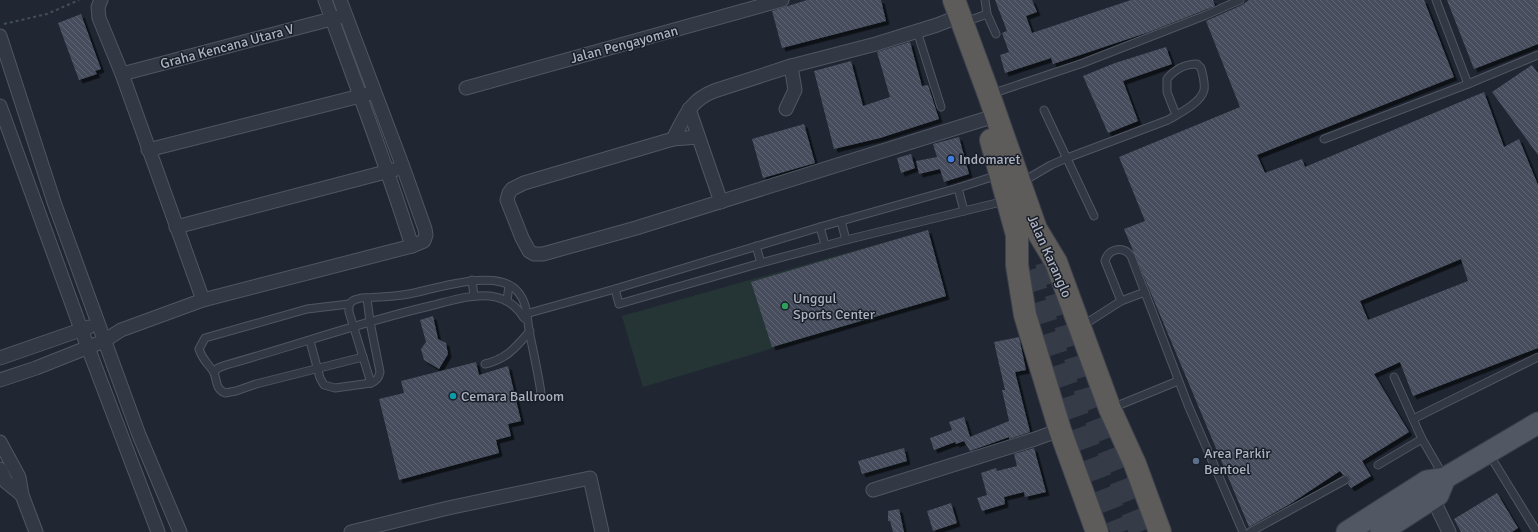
<svg xmlns="http://www.w3.org/2000/svg" width="1538" height="532" viewBox="0 0 1538 532" font-family="Signika,sans-serif">
<style>
.garden{fill:#253536}
.building{fill:url(#building-back-hatch);fill-rule:evenodd;filter:url(#shadow)}
.lines{fill:none;stroke-linecap:round;stroke-linejoin:round}
.trunk-tunnel{stroke:#353c48;stroke-width:22;stroke-dasharray:22 11;stroke-linecap:butt}
.service-casing{stroke:#515662;stroke-width:9}
.minor-casing{stroke:#515662;stroke-width:15}
.primary-casing{stroke:#3d424d;stroke-width:23}
.trunk-casing{stroke:#3e434e;stroke-width:24}
.path{stroke:#415054;stroke-width:2;stroke-dasharray:3 3;stroke-linecap:butt}
.service{stroke:#333944;stroke-width:7}
.minor{stroke:#333944;stroke-width:13}
.primary{stroke:#515864;stroke-width:21}
.trunk{stroke:#5d5c5a;stroke-width:22}
.shop-dot{fill:#3f7fe0;stroke:#191e28;stroke-width:1.5}
.leisure-dot{fill:#2e9e5b;stroke:#191e28;stroke-width:1.5}
.culture-dot{fill:#0f9aa8;stroke:#191e28;stroke-width:1.5}
.service-dot{fill:#5c6f8a;stroke:#191e28;stroke-width:1.5}
.labels{text-anchor:middle;stroke-width:3;stroke-linejoin:round;paint-order:stroke}
.street-label{font-size:14px;fill:#adb3c1;stroke:#191e28}
.poi-label{font-size:14px;fill:#adb3c1;stroke:#191e28;text-anchor:start}
</style>
<defs>
<pattern id="building-back-hatch" width="6" height="6" patternUnits="userSpaceOnUse"><rect width="6" height="6" fill="#464e5d"/><path d="M-1 5l2 2M0 0l6 6M5-1l2 2" fill="none" stroke="#5e6572"/></pattern>
<filter id="shadow"><feDropShadow dx="3.5" dy="3.5" stdDeviation="0" flood-color="#0009"/></filter>
</defs>
<rect width="100%" height="100%" fill="#202733"/>
<path class="garden" d="M928 230 946 296 643 387 622 316Z"/>
<g class="building">
<path d="M807 0H881L886 21 782 48 772 11Z"/>
<path d="M995 0H1032L1037 12 1026 16 1032 33 1131 0H1213L1215 6 1149 32 1053 64 1051 58 1005 73 1000 55 1009 52 1002 33 1007 31Z"/>
<path d="M1249 0H1424L1454 77 1257 155 1265 173 1302 159 1305 167 1484 92 1504 147 1519 139 1538 185V348L1413 396 1400 362 1374 374 1409 432 1362 461 1371 476 1351 488 1348 484 1350 480 1349 477 1347 476 1343 475 1340 471 1290 504 1249 527 1124 229 1145 221 1119 157 1240 107 1206 21 1242 5ZM1461 259 1468 281 1368 320 1360 301Z"/>
<path d="M1447 0H1538V44L1474 69Z"/>
<path d="M81 14 101 69 95 71 97 74 79 80 58 23Z"/>
<path d="M910 42 922 86 928 85 939 119 880 138 834 149 814 71 851 61 863 106 890 97 877 52Z"/>
<path d="M1166 47 1172 64 1123 81 1138 121 1108 133 1083 76 1115 63Z"/>
<path d="M1532 65 1538 73V155L1492 92Z"/>
<path d="M804 124 815 163 763 178 752 139Z"/>
<path d="M959 137 969 174 944 182 940 169 919 174 916 161 937 157 933 144Z"/>
<path d="M911 154 915 168 901 173 897 158Z"/>
<path d="M928 230 946 296 772 347 751 282Z"/>
<path d="M433 316 438 339 446 343 448 354 439 369 424 360 421 349 426 342 420 320Z"/>
<path d="M1019 337 1026 370 1015 372 1030 432 1009 439V437L970 451 964 441 956 444 955 442 934 450 930 438 952 430 949 422 964 417 970 437 1009 421 1002 390H1005L994 342Z"/>
<path d="M476 362 479 375 508 366 521 421 508 424 511 436 496 440 499 453 399 480 379 399 404 393 401 381Z"/>
<path d="M904 448 907 461 862 474 858 461Z"/>
<path d="M1034 448 1046 492 1025 497 1024 492 1004 497 1005 504 982 511 977 498 987 495 981 473 996 468 997 471 1017 466 1014 454Z"/>
<path d="M1497 493 1518 528 1512 532H1461L1454 519Z"/>
<path d="M951 503 957 523 933 531 927 511Z"/>
<path d="M899 509 904 532H893L890 521H888V511Z"/>
</g>
<g class="lines">
<g class="trunk-tunnel">
<path d="M1046 262 1086 394 1140 532"/>
<path d="M1030 270C1057 358 1087 446 1122 532"/>
</g>
<defs>
<g id="service">
<path d="M985 0 987 14 996 34"/>
<path d="M1436 0 1468 84"/>
<path d="M965 22 987 14"/>
<path d="M917 31 941 107"/>
<path d="M991 94 1083 63 1206 15 1240 0"/>
<path d="M1044 110 1094 216"/>
<path d="M1324 139 1468 84 1538 55"/>
<path d="M1022 182 1051 165 1067 158 1168 120C1178 114 1201 103 1204 90 1205 84 1203 75 1201 68L1197 64C1185 64 1174 70 1167 79V92L1176 115"/>
<path d="M958 188 964 211"/>
<path d="M841 221 846 240"/>
<path d="M820 227 825 245"/>
<path d="M756 246 761 263 846 240 1005 201"/>
<path d="M472 280 474 296"/>
<path d="M615 289 619 304 761 263"/>
<path d="M507 301 509 285"/>
<path d="M1121 301 1105 261C1108 249 1123 245 1131 256L1188 405 1243 532"/>
<path d="M349 304V312L371 383"/>
<path d="M522 315 615 289 820 227 958 188 998 175"/>
<path d="M1082 326 1121 301 1145 292"/>
<path d="M310 341 320 378 324 385 335 388 371 383C376 381 379 378 380 372L370 322 367 298"/>
<path d="M363 357 256 384 236 391 225 393C214 388 218 379 213 371 207 362 203 361 199 349L205 338 307 309 349 304 354 300 361 298C377 297 393 297 409 294 435 289 499 267 518 292 527 302 527 317 529 330 533 351 538 372 541 393"/>
<path d="M485 364C507 359 516 347 530 331"/>
<path d="M214 372 218 368 226 365C294 346 361 322 430 306 450 301 470 294 490 296 505 298 517 306 524 318"/>
<path d="M1394 377 1422 439 1443 475"/>
<path d="M1112 408 1178 381"/>
<path d="M1413 419 1538 357"/>
<path d="M1489 454 1537 532"/>
<path d="M1378 465 1422 439"/>
<path d="M1250 532 1345 480"/>
</g>
<g id="minor">
<path d="M101 0 98 7 99 18 122 74 203 300"/>
<path d="M325 0C355 82 386 163 412 246"/>
<path d="M960 16 937 25 876 44 791 66 714 91C689 101 685 117 673 139L524 183 512 189 509 193 507 200 522 238 529 251 534 254H543L636 228 985 119"/>
<path d="M0 36 55 205 139 435 180 532"/>
<path d="M122 74 339 17"/>
<path d="M466 88 782 0"/>
<path d="M0 106 81 329 158 532"/>
<path d="M689 109 721 202"/>
<path d="M786 109 795 90 791 66"/>
<path d="M673 139 698 137"/>
<path d="M148 150 368 94"/>
<path d="M176 227 397 169"/>
<path d="M0 358 89 327"/>
<path d="M0 380 36 368 104 341 121 330 203 300 412 246 424 241 426 235 425 229 403 167 340 0"/>
<path d="M0 442 19 477 22 495 36 532"/>
<path d="M0 469 6 482 22 495"/>
<path d="M873 490 1035 439 1060 430"/>
<path d="M1433 499 1449 532"/>
<path d="M351 532 448 508 590 478 602 532"/>
</g>
<g id="primary">
<path d="M1347 532 1427 481 1445 478 1538 423"/>
<path d="M1381 532 1438 495 1445 478"/>
</g>
<g id="trunk">
<path d="M954 0 989 95 1036 229 1056 262 1110 409 1135 464 1160 532"/>
<path d="M991 140 1017 235V265L1025 315 1060 430 1097 532"/>
</g>
</defs>
<use href="#service" class="service-casing"/>
<use href="#minor" class="minor-casing"/>
<use href="#primary" class="primary-casing"/>
<use href="#trunk" class="trunk-casing"/>
<path class="path" d="M4 24 47 14 79 0"/>
<use href="#service" class="service"/>
<use href="#minor" class="minor"/>
<use href="#primary" class="primary"/>
<use href="#trunk" class="trunk"/>
</g>
<circle class="shop-dot" cx="951" cy="159" r="4"/>
<circle class="leisure-dot" cx="785" cy="306" r="4"/>
<circle class="culture-dot" cx="453" cy="396" r="4"/>
<circle class="service-dot" cx="1196" cy="461" r="4"/>
<g class="labels">
<g class="street-label">
<text transform="translate(624 44) rotate(-15)" y="5">Jalan Pengayoman</text>
<text transform="translate(227 46) rotate(-15)" y="5">Graha Kencana Utara V</text>
<text transform="translate(1050 256) rotate(66)" y="5">Jalan Karanglo</text>
</g>
<g class="poi-label">
<text x="959" y="164">Indomaret</text>
<text x="793" y="303">Unggul<tspan x="793" dy="16">Sports Center</tspan></text>
<text x="461" y="401">Cemara Ballroom</text>
<text x="1204" y="458">Area Parkir<tspan x="1204" dy="16">Bentoel</tspan></text>
</g>
</g>
</svg>
